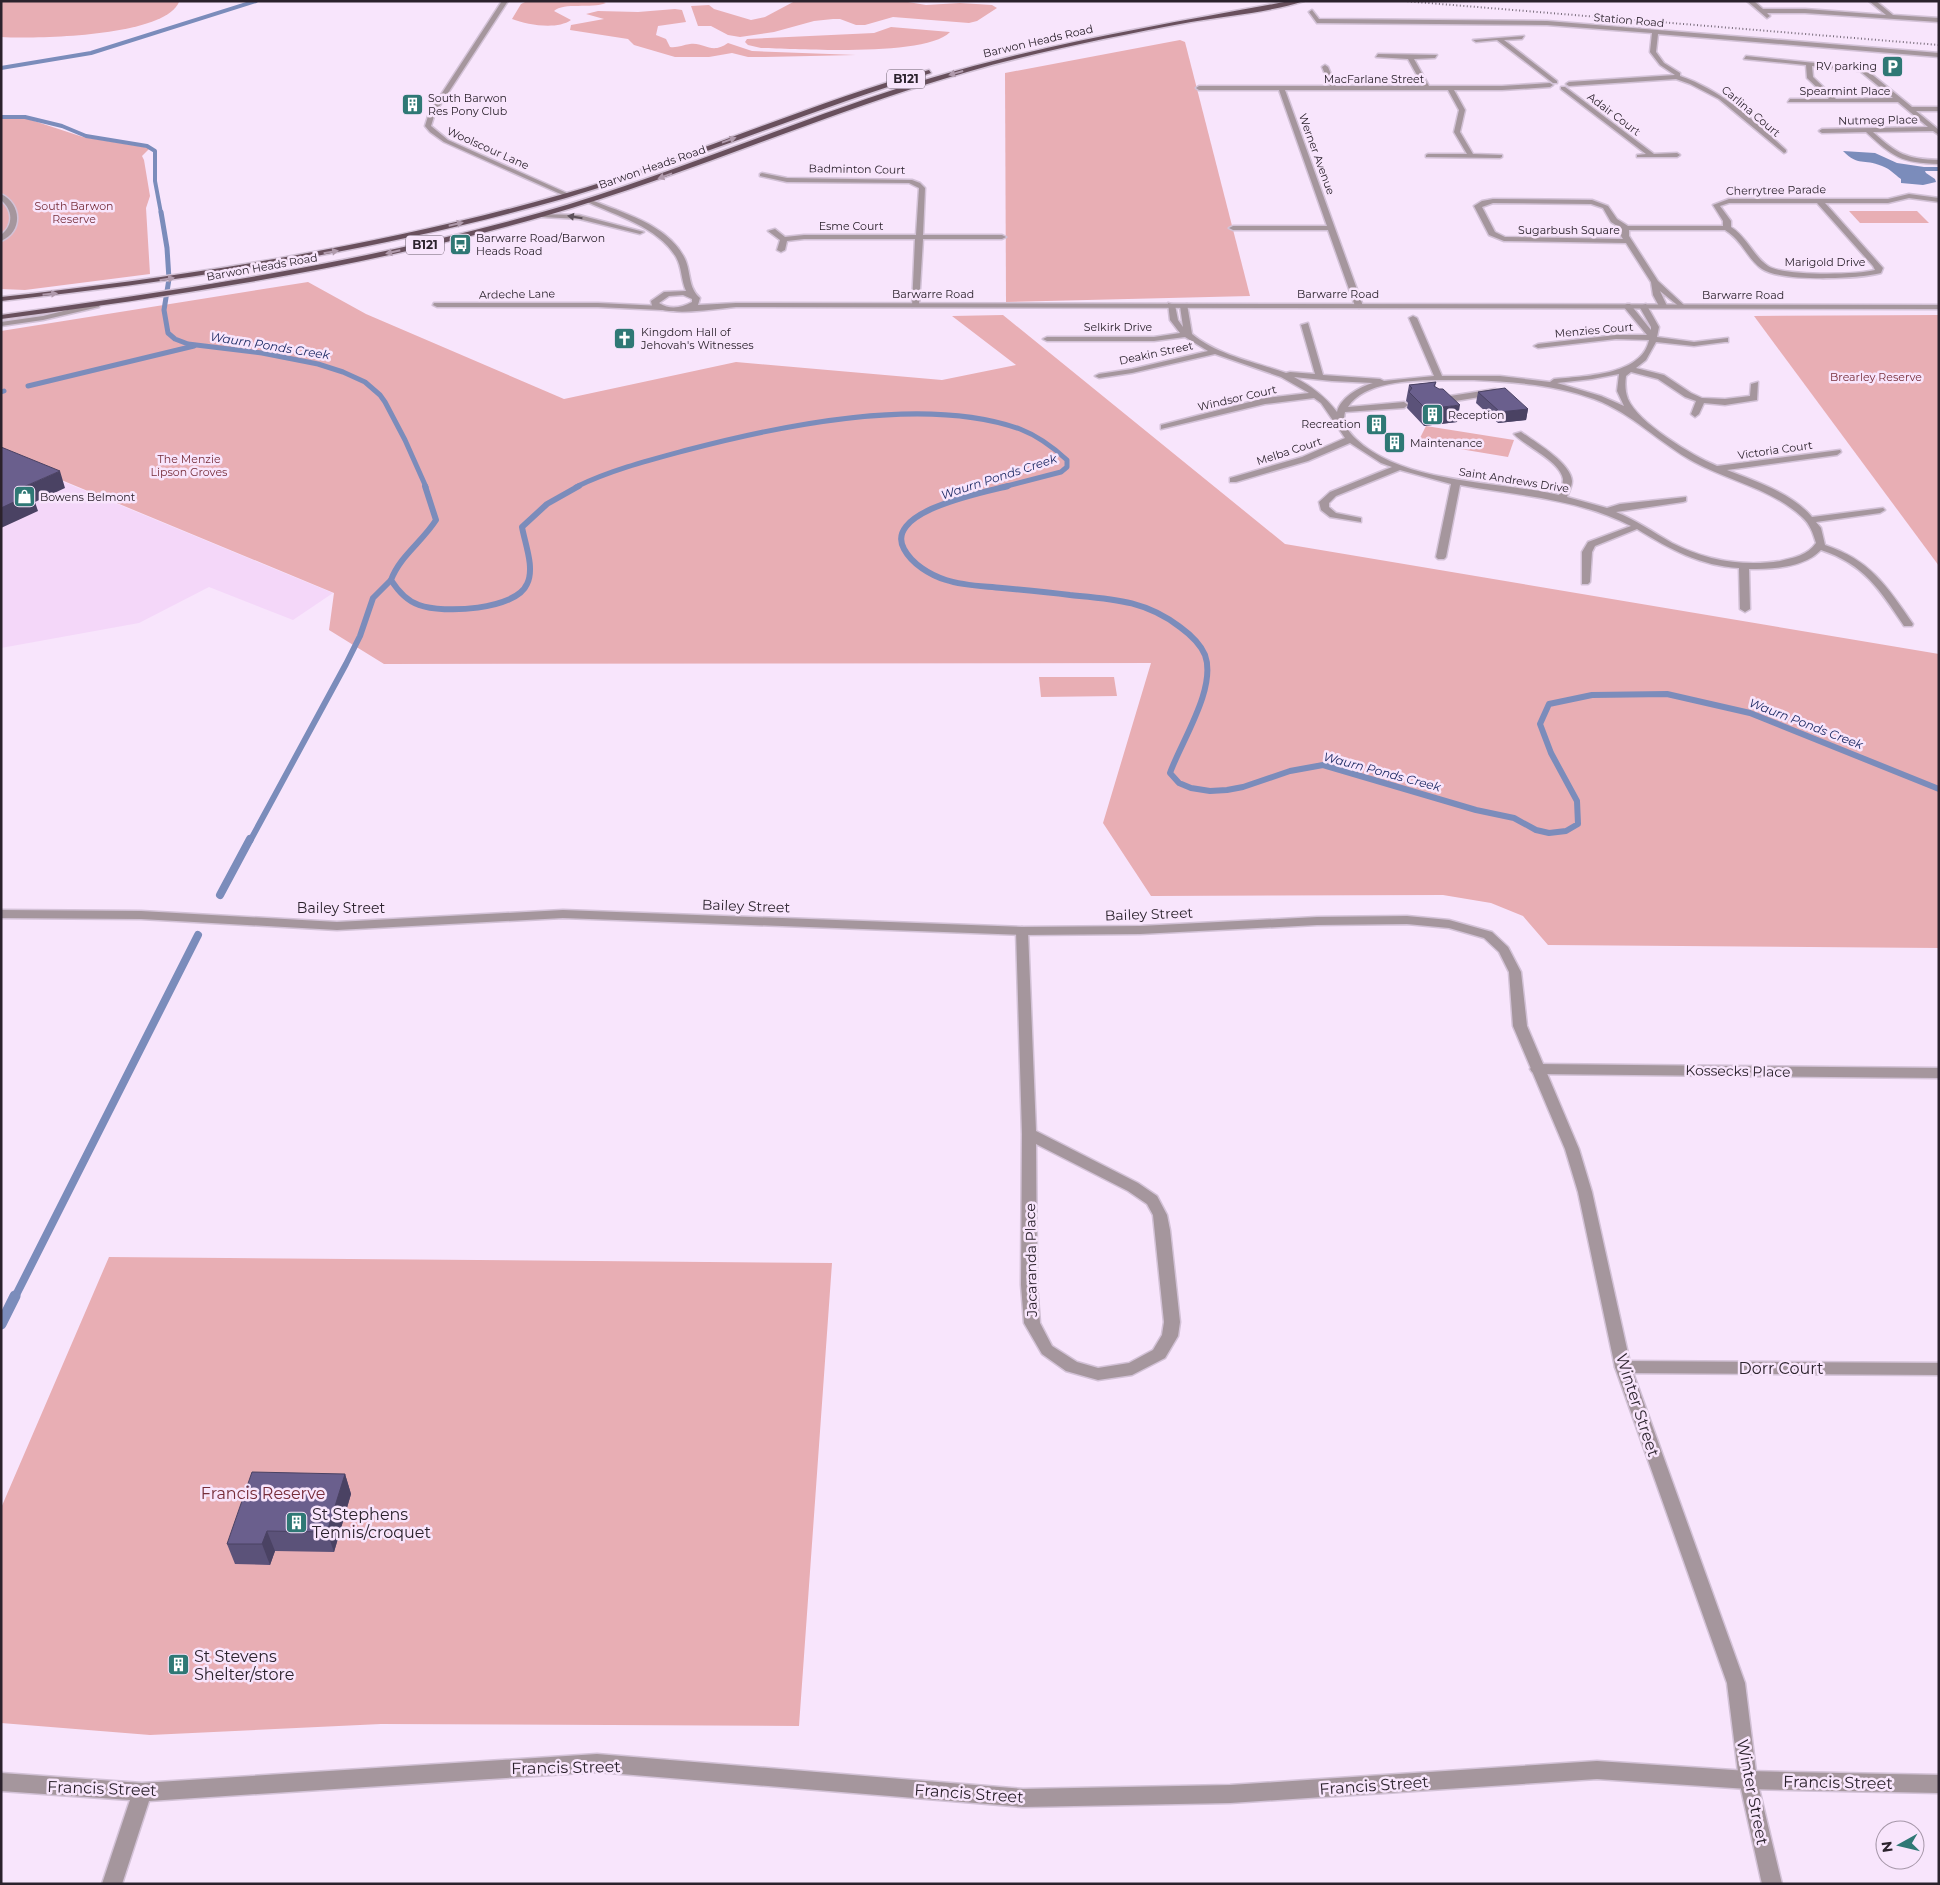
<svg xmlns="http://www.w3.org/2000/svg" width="1940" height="1885" viewBox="0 0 1940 1885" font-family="Montserrat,sans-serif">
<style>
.built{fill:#f4d7f9}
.green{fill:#e8aeb4}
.water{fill:#7b8cbb}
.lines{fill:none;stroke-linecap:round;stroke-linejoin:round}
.stream-far4{stroke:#7b8cbb;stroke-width:4}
.stream-far3{stroke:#7b8cbb;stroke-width:5}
.stream-far2{stroke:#7b8cbb;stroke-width:6}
.stream-far1{stroke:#7b8cbb;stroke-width:8}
.stream{stroke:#7b8cbb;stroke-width:11}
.minor-casing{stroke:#d3c2d7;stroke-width:3}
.tertiary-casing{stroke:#d3c2d7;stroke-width:3}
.primary-casing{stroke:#d3c2d7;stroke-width:3}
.minor{fill:#a5969d;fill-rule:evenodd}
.tertiary{fill:#a5969d;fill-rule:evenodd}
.primary{fill:#69505d;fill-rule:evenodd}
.rail{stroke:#786c7b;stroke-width:2;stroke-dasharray:1 2.5;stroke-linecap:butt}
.wall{fill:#5b5279}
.shaded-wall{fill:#4a4263}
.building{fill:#6a5f8d;stroke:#4a4263}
.oneway{fill:#b09aac}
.oneway2{fill:#5c5059}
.labels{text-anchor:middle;stroke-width:5;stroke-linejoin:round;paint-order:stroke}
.far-street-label{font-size:11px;fill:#2b222c;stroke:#f8e5fc}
.far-poi-label{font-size:11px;fill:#2b222c;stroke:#f8e5fc;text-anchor:start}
.far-park-label{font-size:11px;fill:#762d39;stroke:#f8e5fc}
.shield{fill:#f8e5fc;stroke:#685c6a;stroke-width:1}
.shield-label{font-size:12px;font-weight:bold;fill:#2b222c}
.far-water-label{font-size:12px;font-style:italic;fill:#1d2b65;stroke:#f8e5fc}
.street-label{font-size:14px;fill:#2b222c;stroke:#f8e5fc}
.near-street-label{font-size:16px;fill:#2b222c;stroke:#f8e5fc}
.near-park-label{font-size:16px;fill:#762d39;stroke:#f8e5fc}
.near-poi-label{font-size:16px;fill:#2b222c;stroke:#f8e5fc;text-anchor:start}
</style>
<rect width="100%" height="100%" fill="#f8e5fc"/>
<path class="built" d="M1 456 333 593 293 620 209 587 139 623 1 648Z"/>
<g class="green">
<path d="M1 1H179V2C164 37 35 39 1 37Z"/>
<path d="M527 1H600L606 3C591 9 564 2 554 11L571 20C557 30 528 25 512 19L521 4Z"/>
<path d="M795 1H902L926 5 960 3 992 5 997 8 977 21 969 23 893 17 865 25H856L840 19H833L814 21 774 32 740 37 728 35 711 26H698L691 6 709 5 714 9 751 20 765 17Z"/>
<path d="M675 9 682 10 686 22 658 26 656 35 666 39 670 47C677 48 683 45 690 44 705 42 711 55 728 43L752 51 856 55 765 57H748L732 53 709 57H675L634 45 628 39 570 30 571 25 604 19 586 14 598 11 638 12Z"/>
<path d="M891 27 950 32C926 57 799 49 761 48L748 45 745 42 747 39 874 33Z"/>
<path d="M1180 40 1185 42 1250 296 1006 302 1005 73Z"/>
<path d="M1 118H25L83 137 150 148 142 156 144 160 150 196 146 208 150 274 25 290 1 289Z"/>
<path d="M1849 211H1917L1929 223H1860Z"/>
<path d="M308 282 366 314 564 399 736 362 942 380 1016 365 952 316 1003 315 1285 544 1939 654V948L1548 945 1523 916 1491 903 1443 895 1151 896 1103 823 1151 663 384 664 329 630 334 593 1 455V331Z"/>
<path d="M1939 315V566L1754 316Z"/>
<path d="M1426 426 1514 440 1508 457 1418 442Z"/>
<path d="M1039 677H1114L1117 696 1041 697Z"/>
<path d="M109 1257 832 1263 799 1726 381 1724 150 1735 1 1723V1508Z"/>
</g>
<path class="water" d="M1843 151 1875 153 1897 163 1924 167 1928 170 1925 171 1926 173 1935 179 1936 182 1923 185 1901 183V179C1894 174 1890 169 1882 166 1863 158 1859 167 1843 151Z"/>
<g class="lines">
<g class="stream-far4">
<path d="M1 68 91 53 256 1"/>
<path d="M1 117H25L62 126 86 136 147 146 155 151V181L161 213"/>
<path d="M1916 169H1939"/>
</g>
<g class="stream-far3">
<path d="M161 212 167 248 169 279 164 310 168 333 175 339 188 344 262 353 318 364 343 372 365 382 380 395 385 402 405 440 426 487"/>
<path d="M28 386 194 346"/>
<path d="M1 392 4 391"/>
<path d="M576 487C611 470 650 460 687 450 782 425 925 395 1020 429 1038 436 1053 447 1067 460V467L1061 472 1003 487"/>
</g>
<g class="stream-far2">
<path d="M425 486 436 520C422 542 400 556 391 580 398 591 407 601 419 605 443 614 516 610 527 584 535 568 525 544 522 527L547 504 579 486"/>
<path d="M1008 486C985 492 883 511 904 549 912 564 930 575 946 580 964 586 983 586 1002 588 1025 590 1047 592 1070 595 1112 599 1145 600 1180 627 1191 635 1200 643 1205 655 1217 688 1181 742 1170 773L1179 783 1191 788 1210 791 1227 790 1243 787 1290 771 1323 765 1476 810 1514 818 1536 830 1549 833 1566 831 1578 824 1577 801 1551 753 1540 724 1549 704 1592 695 1667 694 1750 713 1939 789"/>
<path d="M250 841 346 664 360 636 373 598 391 580"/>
</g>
<g class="stream-far1">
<path d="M220 895 250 839"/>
<path d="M15 1297 198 935"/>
</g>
<path class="stream" d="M1 1324 15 1296"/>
<defs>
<g id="minor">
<path d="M502 1H508L435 113 431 126 448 140 569 194V196H565L444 142 430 132 425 126 429 113Z"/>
<path d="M1747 1H1754L1763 9H1805L1886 15 1869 1H1876L1893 15 1939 18V22L1805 13H1767L1770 16 1767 18Z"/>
<path d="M1312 10 1319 19 1547 21 1939 53V57L1658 34 1656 52 1664 63 1680 73V76C1723 91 1753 120 1786 150V152L1784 153 1719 99 1690 84 1676 79 1569 86 1566 84 1569 82 1675 75 1660 65 1650 52 1652 33 1547 25 1317 23 1309 12Z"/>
<path d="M1524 36 1522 39 1504 40 1557 81V83H1553L1497 40 1476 42 1473 40Z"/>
<path d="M1378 54 1437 55 1435 58 1414 59 1429 86H1502L1550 83 1553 85 1550 87 1502 90H1454L1465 110 1460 132 1473 154 1502 155V157L1500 158 1426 157V155L1428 154H1467L1454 132 1459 110 1448 90H1285L1363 306 1359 308 1355 306 1328 230H1233L1229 228 1233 226H1327L1279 90H1199L1196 88 1199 86H1330L1322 67 1325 65 1328 67 1336 86H1423L1408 59 1376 57Z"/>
<path d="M1746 56 1864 68 1912 107H1939V111H1916L1939 130V135L1933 131 1873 132C1897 154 1906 159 1939 160V164C1901 163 1893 157 1866 132L1822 133 1819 131 1822 129 1928 127 1898 102H1788L1790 99H1829L1807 78 1806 65 1744 59ZM1812 66 1860 71 1893 98 1836 99 1813 77Z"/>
<path d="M1561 87H1565L1654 154 1677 153 1680 155 1677 157H1637V155L1646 154 1561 89Z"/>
<path d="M762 173 787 178 912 180 920 183 925 188 923 235H1002L1006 237 1002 239H923L919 305 912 307 915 239H804L787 241 785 250 781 252 777 250 780 240 768 231 775 229 785 237 804 235H916L919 188 909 183 787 182 760 176V174Z"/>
<path d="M1 194C22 204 23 232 1 241V235C14 225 13 210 1 200Z"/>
<path d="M1909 194 1939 198V202L1909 198 1888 203H1825L1883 268 1881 273C1858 279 1781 282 1762 269 1747 259 1744 242 1725 230H1629V236L1658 281 1685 306 1681 308 1660 291 1667 306 1660 308 1653 295 1651 282 1626 243 1504 241 1489 235 1474 206 1482 201 1493 199 1592 200 1608 206 1617 219 1628 226H1723V221L1713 205 1729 199H1888ZM1493 203 1591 204 1603 208 1611 222 1622 229 1621 236 1623 239 1505 237 1495 232 1482 207ZM1729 203H1817L1873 266 1875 270C1856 275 1783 276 1768 266 1753 256 1748 238 1731 227V221L1720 206Z"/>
<path d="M434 303H598L662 306 666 308 662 310 598 307H437L433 305Z"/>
<path d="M1168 303 1175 305 1178 320 1183 327 1180 306 1187 304 1192 334C1217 355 1255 362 1286 373L1290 372 1315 374 1301 325 1308 323 1323 375 1380 379 1384 381 1434 376 1409 318 1413 316 1417 318 1442 376H1500L1550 382 1554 379C1582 376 1642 376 1649 340L1616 339 1538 348 1534 346 1538 344 1616 335H1647L1623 306 1627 304H1630L1651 330V327L1639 306 1646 304 1659 327 1657 337 1694 342 1728 338V342H1725L1694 346 1656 342 1646 360 1636 368 1664 375 1691 393 1702 398 1725 399 1750 396 1751 384 1758 382 1757 400 1725 405 1704 403 1699 414 1695 417 1691 414 1696 401 1685 397 1658 379 1631 372 1626 376C1625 384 1625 391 1628 399 1638 423 1693 456 1717 466L1840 450 1841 452 1837 455 1727 470C1755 481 1792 493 1812 517L1883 508 1885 510 1880 513 1816 522 1821 528 1825 545C1870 560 1887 586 1913 624L1912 626H1904C1880 590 1864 564 1821 550 1804 568 1772 569 1749 569L1750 609 1745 612 1740 609 1739 568C1701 566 1669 549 1637 529L1595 546 1592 552 1590 582 1588 584H1582V552L1588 542 1631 526C1576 498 1519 496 1460 485L1446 557 1444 559H1438L1436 557 1451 484 1400 470 1336 496 1329 503V507L1336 513 1361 518V522L1330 517 1321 510 1319 502 1330 492 1392 467 1381 463 1350 443 1308 461 1236 482H1230V478L1302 457 1345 438 1321 403 1314 398 1265 404 1161 429V425L1265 398 1309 393 1281 377 1215 354 1132 373 1099 378 1095 376 1099 374 1132 369 1208 351 1185 337 1154 341H1047L1043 339 1047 337H1154L1180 333 1170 320ZM1619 374 1617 391 1624 406 1601 396 1557 383 1592 379ZM1294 377 1332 381 1373 383C1359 387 1340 398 1337 412 1325 396 1311 386 1294 377ZM1474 380C1515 382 1556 385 1594 399 1632 413 1659 443 1694 462 1729 481 1772 489 1802 517 1810 524 1813 533 1816 543 1808 555 1793 558 1780 561 1743 567 1705 560 1672 543 1653 532 1636 520 1616 512L1683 502 1686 501V497L1620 504 1607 508 1567 497C1569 492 1572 486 1572 481 1571 463 1535 442 1521 432L1514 434C1526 447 1560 461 1563 479 1563 485 1561 490 1559 495 1497 481 1403 484 1356 439 1348 431 1342 423 1345 412L1404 408 1408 405 1404 402 1348 407C1369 374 1441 381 1474 380Z"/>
<path d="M1495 389 1498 390V394L1437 404 1433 401 1437 398Z"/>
<path d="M1022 927 1028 931 1036 1131 1138 1183 1157 1196 1167 1215 1170 1230 1180 1322 1178 1336 1165 1358 1132 1375 1098 1380 1066 1371 1042 1354 1024 1323 1021 1285 1022 1134 1016 931ZM1036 1144 1128 1191 1147 1204 1153 1215 1164 1322 1162 1335 1153 1350 1129 1363 1098 1368 1077 1362 1052 1346 1040 1323 1037 1285Z"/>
<path d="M1537 1064 1939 1068V1078L1537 1074 1532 1072 1530 1069 1532 1066Z"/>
<path d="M1623 1361 1939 1363V1375L1623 1373 1617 1371 1615 1367 1617 1363Z"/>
<path d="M597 1754 1023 1789 1230 1785 1597 1761 1748 1771 1939 1775V1793L1748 1789 1597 1779 1230 1803 1023 1807 597 1772 149 1801 122 1884H102L130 1800 1 1791V1773L142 1783Z"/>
</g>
<g id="tertiary">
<path d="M587 200H591C623 213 669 225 685 259 691 272 688 288 700 298L698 305 736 303 1939 305V309L736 307C714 309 670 317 652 306L651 301 664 292 686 291C681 280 682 267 676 257 658 227 617 216 587 202ZM683 295 692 299V302C681 308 670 310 659 303L669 296Z"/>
<path d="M540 214 579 215 644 232 640 234 579 219 542 217 538 215Z"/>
<path d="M96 303 100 305 99 307 43 320 1 326V322L43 316Z"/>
<path d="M1 910 141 911 337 922 563 910 1022 927 1140 926 1317 917 1407 916 1449 920 1492 932 1508 947 1521 972 1527 1026 1579 1149 1592 1192 1631 1367 1745 1683 1757 1780 1782 1884H1762L1739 1780 1727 1683 1615 1367 1578 1192 1565 1149 1513 1026 1509 972 1499 952 1484 938 1449 928 1407 924 1317 925 1140 934 1022 935 563 918 337 930 141 919 1 918Z"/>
</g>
<g id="primary">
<path d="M1290 1H1304C1271 12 1226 16 1191 22 1116 36 1040 51 967 72 824 113 688 175 545 216 367 267 184 295 1 319V315C182 290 363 263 539 213 672 175 799 118 931 78 1049 43 1170 23 1290 1Z"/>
<path d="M929 70 931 73C808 111 689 162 566 198 381 251 192 280 1 301V297C190 276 377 247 560 195 685 160 804 105 929 70Z"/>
</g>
</defs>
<use href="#minor" class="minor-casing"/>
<use href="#tertiary" class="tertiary-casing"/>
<use href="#primary" class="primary-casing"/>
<use href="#minor" class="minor"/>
<use href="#tertiary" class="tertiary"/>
<use href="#primary" class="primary"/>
<path class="rail" d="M1404 1 1939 45"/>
</g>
<g class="wall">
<path d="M1436 382 1435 387 1457 422 1424 426 1407 408 1408 403 1406 401 1409 385Z"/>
<path d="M1478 392 1528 409 1526 420 1498 423 1476 403Z"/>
<path d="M345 1474 351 1494 334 1552 275 1551 270 1565 235 1564 227 1544Z"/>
</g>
<g class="shaded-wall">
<path d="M1460 405 1457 422 1424 426 1426 409Z"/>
<path d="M1528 409 1526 420 1498 423 1500 412Z"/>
<path d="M60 471 65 488 35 502 38 511 1 528V508L21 488Z"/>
<path d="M345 1474 351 1494 334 1552 327 1532Z"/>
<path d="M267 1531 275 1551 270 1565 262 1544Z"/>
</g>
<g class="building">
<path d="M1436 382 1434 386 1439 389H1443L1460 405 1426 409 1409 392 1412 388 1409 385Z"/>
<path d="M1505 388 1528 409 1500 412 1478 392Z"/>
<path d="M1 447 60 471 21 488 33 493 1 508Z"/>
<path d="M252 1472 345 1474 327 1532 267 1531 262 1544H227Z"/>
</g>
<defs><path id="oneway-solid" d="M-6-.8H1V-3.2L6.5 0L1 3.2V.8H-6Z" transform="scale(1.25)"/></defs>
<g class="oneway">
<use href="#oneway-solid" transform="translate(956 73) rotate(164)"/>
<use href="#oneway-solid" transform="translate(729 140) rotate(-20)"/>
<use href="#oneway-solid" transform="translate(665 176) rotate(160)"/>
<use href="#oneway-solid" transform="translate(456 224) rotate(-13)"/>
<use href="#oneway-solid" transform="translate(331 252) rotate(-10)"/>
<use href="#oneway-solid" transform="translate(393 252) rotate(167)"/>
<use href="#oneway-solid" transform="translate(167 279) rotate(-9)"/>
<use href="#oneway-solid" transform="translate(50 294) rotate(-6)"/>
</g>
<use class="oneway2" href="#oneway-solid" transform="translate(575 217) rotate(-171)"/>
<defs>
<symbol id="parking-square" viewBox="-11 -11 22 22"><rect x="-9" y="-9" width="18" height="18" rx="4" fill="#2f7875" stroke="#f8e5fc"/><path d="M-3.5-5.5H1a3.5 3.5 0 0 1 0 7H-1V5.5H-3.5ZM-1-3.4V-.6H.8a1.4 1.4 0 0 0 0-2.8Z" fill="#fff"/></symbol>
<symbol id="building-square" viewBox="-11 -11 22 22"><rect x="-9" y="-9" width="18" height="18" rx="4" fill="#2f7875" stroke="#f8e5fc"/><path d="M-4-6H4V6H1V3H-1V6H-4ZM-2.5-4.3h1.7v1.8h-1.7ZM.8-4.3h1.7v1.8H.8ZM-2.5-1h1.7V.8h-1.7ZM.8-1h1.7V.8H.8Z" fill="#fff"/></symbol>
<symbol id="bus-square" viewBox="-11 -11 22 22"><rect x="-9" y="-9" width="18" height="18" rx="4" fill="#2f7875" stroke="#f8e5fc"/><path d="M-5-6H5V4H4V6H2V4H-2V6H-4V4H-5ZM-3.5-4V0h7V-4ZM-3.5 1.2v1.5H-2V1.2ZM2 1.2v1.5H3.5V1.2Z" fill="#fff"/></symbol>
<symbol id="church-square" viewBox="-11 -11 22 22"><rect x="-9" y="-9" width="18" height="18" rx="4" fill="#2f7875" stroke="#f8e5fc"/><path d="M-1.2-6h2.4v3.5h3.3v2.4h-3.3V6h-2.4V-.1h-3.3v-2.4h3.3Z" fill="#fff"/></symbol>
<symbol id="shop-square" viewBox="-11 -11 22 22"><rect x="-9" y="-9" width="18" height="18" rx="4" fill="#2f7875" stroke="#f8e5fc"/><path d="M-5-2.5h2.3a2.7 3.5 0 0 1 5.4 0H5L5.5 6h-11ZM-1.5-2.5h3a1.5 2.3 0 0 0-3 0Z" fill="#fff"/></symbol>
</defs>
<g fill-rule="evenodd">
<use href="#parking-square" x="1880" y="54" width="25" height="25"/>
<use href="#building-square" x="400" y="92" width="25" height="25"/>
<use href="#bus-square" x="448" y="232" width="25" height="25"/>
<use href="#church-square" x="612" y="326" width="25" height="25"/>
<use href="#building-square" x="1420" y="402" width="25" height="25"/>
<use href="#building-square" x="1364" y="412" width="25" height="25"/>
<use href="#building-square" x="1382" y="430" width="25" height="25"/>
<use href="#shop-square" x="12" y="484" width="25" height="25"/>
<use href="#building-square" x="284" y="1510" width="25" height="25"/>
<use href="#building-square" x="166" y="1652" width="25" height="25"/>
</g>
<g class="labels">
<g class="far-street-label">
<text transform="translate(1629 20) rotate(5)" y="4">Station Road</text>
<text transform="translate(1038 41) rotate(-13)" y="4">Barwon Heads Road</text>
<text x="1374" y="83">MacFarlane Street</text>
<text x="1845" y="95">Spearmint Place</text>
<text transform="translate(1751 111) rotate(40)" y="4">Carlina Court</text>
<text transform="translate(1614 114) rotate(37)" y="4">Adair Court</text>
<text transform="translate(1878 120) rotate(-1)" y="4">Nutmeg Place</text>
<text transform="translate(488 148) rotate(24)" y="4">Woolscour Lane</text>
<text transform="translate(1317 154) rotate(70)" y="4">Werner Avenue</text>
<text transform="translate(652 167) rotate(-19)" y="4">Barwon Heads Road</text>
<text transform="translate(857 169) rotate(1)" y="4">Badminton Court</text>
<text transform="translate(1776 190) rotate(-1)" y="4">Cherrytree Parade</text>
<text x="851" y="230">Esme Court</text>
<text x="1569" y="234">Sugarbush Square</text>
<text x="1825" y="266">Marigold Drive</text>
<text transform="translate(262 267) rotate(-10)" y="4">Barwon Heads Road</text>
<text transform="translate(517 294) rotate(-1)" y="4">Ardeche Lane</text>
<text x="933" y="298">Barwarre Road</text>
<text x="1338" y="298">Barwarre Road</text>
<text x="1743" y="299">Barwarre Road</text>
<text x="1118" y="331">Selkirk Drive</text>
<text transform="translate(1594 330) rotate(-5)" y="4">Menzies Court</text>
<text transform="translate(1156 353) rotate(-12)" y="4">Deakin Street</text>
<text transform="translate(1237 398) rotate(-13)" y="4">Windsor Court</text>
<text transform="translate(1775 450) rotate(-8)" y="4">Victoria Court</text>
<text transform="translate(1289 451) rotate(-18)" y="4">Melba Court</text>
<text transform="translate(1514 480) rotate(9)" y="4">Saint Andrews Drive</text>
</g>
<g class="far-poi-label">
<text x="1877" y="70" text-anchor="end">RV parking</text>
<text x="428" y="102">South Barwon<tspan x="428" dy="13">Res Pony Club</tspan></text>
<text x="476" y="242">Barwarre Road/Barwon<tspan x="476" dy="13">Heads Road</tspan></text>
<text x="641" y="336">Kingdom Hall of<tspan x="641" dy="13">Jehovah's Witnesses</tspan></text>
<text x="1448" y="419">Reception</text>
<text x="1361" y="428" text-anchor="end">Recreation</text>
<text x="1410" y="447">Maintenance</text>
<text x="40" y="501">Bowens Belmont</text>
</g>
<g class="far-park-label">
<text x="74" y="210">South Barwon<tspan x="74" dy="13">Reserve</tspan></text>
<text x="1876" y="381">Brearley Reserve</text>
<text x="189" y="463">The Menzie<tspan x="189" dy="13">Lipson Groves</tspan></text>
</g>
<g class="shield">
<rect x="887" y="69.5" width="38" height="19" rx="4"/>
<rect x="406" y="235.5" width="38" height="19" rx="4"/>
</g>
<g class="shield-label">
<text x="906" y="83">B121</text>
<text x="425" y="249">B121</text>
</g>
<g class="far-water-label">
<text transform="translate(270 346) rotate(9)" y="4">Waurn Ponds Creek</text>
<text transform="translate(999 477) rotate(-18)" y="4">Waurn Ponds Creek</text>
<text transform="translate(1806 724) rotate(21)" y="4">Waurn Ponds Creek</text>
<text transform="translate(1382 772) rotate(15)" y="4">Waurn Ponds Creek</text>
</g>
<g class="street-label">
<text transform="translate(746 906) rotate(2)" y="5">Bailey Street</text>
<text x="341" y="913">Bailey Street</text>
<text transform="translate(1149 914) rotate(-2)" y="5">Bailey Street</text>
<text transform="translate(1738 1071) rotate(1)" y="5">Kossecks Place</text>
<text transform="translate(1031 1260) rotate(-91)" y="5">Jacaranda Place</text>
</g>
<g class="near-street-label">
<text x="1781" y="1374">Dorr Court</text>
<text transform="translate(1638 1405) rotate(72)" y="6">Winter Street</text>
<text transform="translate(566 1767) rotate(-1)" y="6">Francis Street</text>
<text transform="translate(1838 1782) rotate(1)" y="6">Francis Street</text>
<text transform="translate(1374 1785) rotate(-4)" y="6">Francis Street</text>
<text transform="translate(102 1788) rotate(2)" y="6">Francis Street</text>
<text transform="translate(1753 1792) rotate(79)" y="6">Winter Street</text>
<text transform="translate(969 1793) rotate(4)" y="6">Francis Street</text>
</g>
<g class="near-park-label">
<text x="263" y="1499">Francis Reserve</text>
</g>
<g class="near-poi-label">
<text x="312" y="1520">St Stephens<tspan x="312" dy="18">Tennis/croquet</tspan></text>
<text x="194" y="1662">St Stevens<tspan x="194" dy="18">Shelter/store</tspan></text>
</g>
</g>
<rect width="1940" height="1885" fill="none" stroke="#2b222c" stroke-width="5"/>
<g transform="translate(1900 1845) rotate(262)"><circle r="24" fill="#f8e5fc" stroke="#a697a9"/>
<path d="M0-4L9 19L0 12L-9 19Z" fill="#2f7875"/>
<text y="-8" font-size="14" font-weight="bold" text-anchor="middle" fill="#2b222c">N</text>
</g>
</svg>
